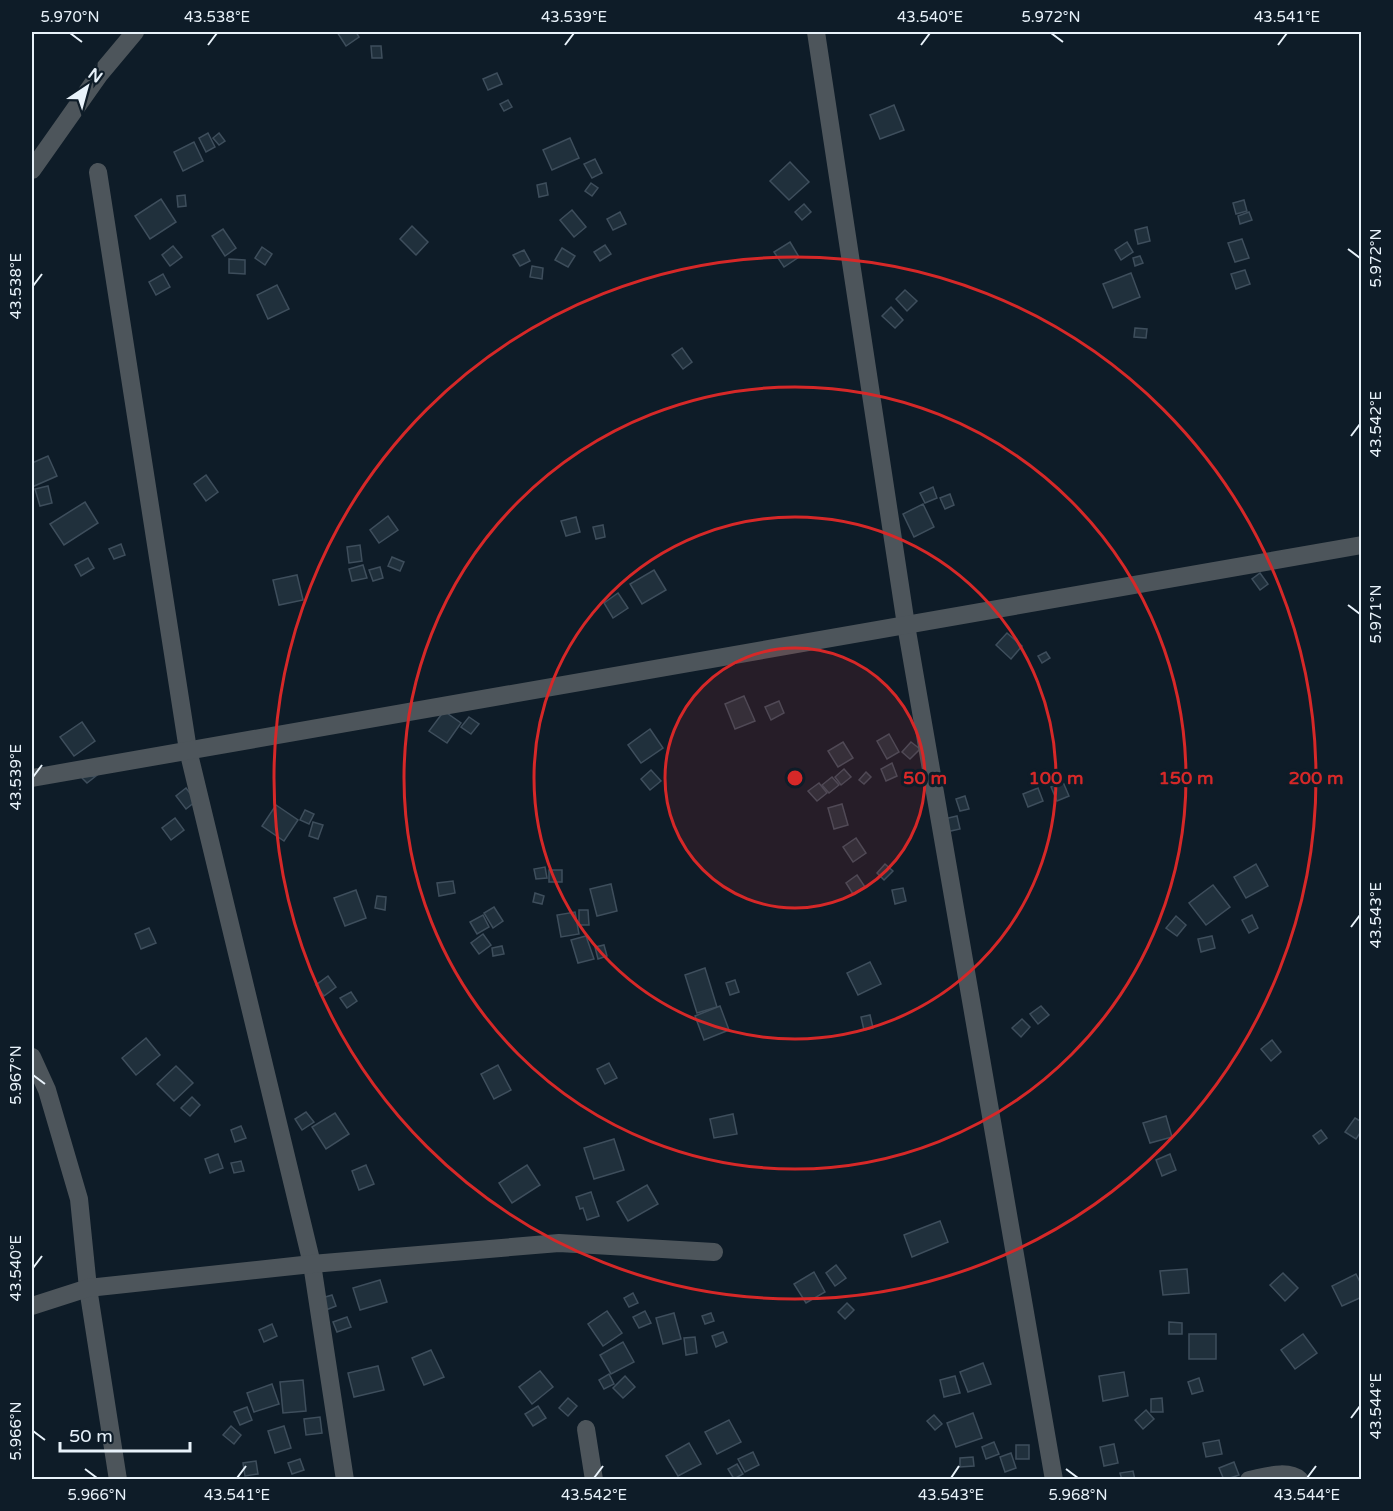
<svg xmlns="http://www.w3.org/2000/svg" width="1393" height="1511" viewBox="0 0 1393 1511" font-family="'Varela Round',sans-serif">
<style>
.building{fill:#20303c;stroke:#3e4e5c;stroke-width:1.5}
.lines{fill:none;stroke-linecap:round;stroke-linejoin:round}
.minor{stroke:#4d555b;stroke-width:18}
.ticks{fill:none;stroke:#e8f2fa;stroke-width:2}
.ring{fill:none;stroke:#d62828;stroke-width:3}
.centre{fill:#d62828;stroke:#0e1c28;stroke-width:3}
.ring-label{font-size:18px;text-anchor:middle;font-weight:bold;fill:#d62828;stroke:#0e1c28;stroke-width:6;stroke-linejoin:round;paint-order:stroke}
.neatline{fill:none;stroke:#e8f2fa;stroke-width:2}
.ticks-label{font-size:15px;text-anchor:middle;fill:#e8f2fa}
</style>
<rect width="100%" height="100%" fill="#0e1c28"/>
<g class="building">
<path d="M337 32H356L359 37 346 46Z"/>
<path d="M371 46H381L382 58H372Z"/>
<path d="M497 73 502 84 488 90 483 79Z"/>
<path d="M508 100 512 107 504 111 500 104Z"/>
<path d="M894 105 904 130 880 139 870 115Z"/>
<path d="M208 133 215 147 206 152 199 138Z"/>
<path d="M219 133 225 141 219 145 213 138Z"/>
<path d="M570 138 579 158 552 170 543 150Z"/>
<path d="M194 142 203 161 183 171 174 152Z"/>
<path d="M595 159 602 173 592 178 584 164Z"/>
<path d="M790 162 809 182 789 200 770 181Z"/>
<path d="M546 183 548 195 539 197 537 185Z"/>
<path d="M591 183 598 188 592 196 585 191Z"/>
<path d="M185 195 186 206 178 207 177 196Z"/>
<path d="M161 199 176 222 150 239 135 216Z"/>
<path d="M1244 200 1247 211 1236 214 1233 203Z"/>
<path d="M804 204 811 212 802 220 795 212Z"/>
<path d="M572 210 586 227 574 237 560 220Z"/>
<path d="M620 212 626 224 613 230 607 219Z"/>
<path d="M1249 212 1252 220 1240 224 1238 216Z"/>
<path d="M412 226 428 242 416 255 400 239Z"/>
<path d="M1147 227 1150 241 1138 244 1135 230Z"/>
<path d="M223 229 236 248 225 256 212 236Z"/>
<path d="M1242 239 1249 258 1235 262 1228 243Z"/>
<path d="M790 242 799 257 784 267 774 252Z"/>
<path d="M1127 242 1133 252 1121 260 1115 250Z"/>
<path d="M605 245 611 254 600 261 594 252Z"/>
<path d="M173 246 182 257 170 266 162 255Z"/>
<path d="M262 247 272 254 265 265 255 258Z"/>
<path d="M562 248 575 256 568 267 555 260Z"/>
<path d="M524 250 530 261 520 266 513 255Z"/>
<path d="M1140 256 1143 263 1135 266 1133 258Z"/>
<path d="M229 259 245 260V274L229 273Z"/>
<path d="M532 266 543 268 542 279 530 277Z"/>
<path d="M1245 270 1250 284 1236 289 1231 274Z"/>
<path d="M1131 273 1140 297 1113 308 1103 284Z"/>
<path d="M163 274 170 287 156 295 149 282Z"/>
<path d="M277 285 289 309 268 319 257 295Z"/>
<path d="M905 290 917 301 907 311 896 299Z"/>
<path d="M891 307 903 320 895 328 882 316Z"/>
<path d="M1135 328 1147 329 1146 338 1134 337Z"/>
<path d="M682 348 692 362 683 369 672 355Z"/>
<path d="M48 456 57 476 32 487V463Z"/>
<path d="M206 475 218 492 206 501 194 484Z"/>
<path d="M48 486 52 503 40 506 35 489Z"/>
<path d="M933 487 937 498 925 503 920 493Z"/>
<path d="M950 494 954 505 945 509 940 498Z"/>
<path d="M85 502 98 523 64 545 50 524Z"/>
<path d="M923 504 934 527 914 537 903 514Z"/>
<path d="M388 516 398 530 379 543 370 530Z"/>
<path d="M576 517 580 532 566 536 561 521Z"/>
<path d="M603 525 605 537 596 539 593 527Z"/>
<path d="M121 544 125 555 114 559 109 549Z"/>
<path d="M360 545 362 561 349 563 347 547Z"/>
<path d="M392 557 404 562 400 571 388 566Z"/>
<path d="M88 558 94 568 81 576 75 565Z"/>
<path d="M363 565 367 578 352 581 349 569Z"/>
<path d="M380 567 383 578 373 581 369 570Z"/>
<path d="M654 570 666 590 642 604 630 584Z"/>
<path d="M1260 573 1268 584 1260 590 1252 579Z"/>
<path d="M297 575 303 600 279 605 273 580Z"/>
<path d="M618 593 628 608 613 618 604 603Z"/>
<path d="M1007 633 1022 646 1011 659 996 645Z"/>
<path d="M1046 652 1050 658 1042 663 1038 656Z"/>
<path d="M744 696 755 721 735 729 725 704Z"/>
<path d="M779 701 784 713 771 720 765 707Z"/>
<path d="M444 711 461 723 447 743 429 731Z"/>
<path d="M469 717 479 724 471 734 461 727Z"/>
<path d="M82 722 95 741 74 756 60 737Z"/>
<path d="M650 729 663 748 641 763 628 745Z"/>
<path d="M889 734 899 752 887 759 877 741Z"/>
<path d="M843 742 853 758 838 767 828 751Z"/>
<path d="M911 742 920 749 910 759 902 752Z"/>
<path d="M892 763 897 776 886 781 881 769Z"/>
<path d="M844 769 851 777 841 785 835 777Z"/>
<path d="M651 770 661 781 650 790 641 779Z"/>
<path d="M866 772 871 777 864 784 859 780Z"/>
<path d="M96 776 87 783 81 777Z"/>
<path d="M832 777 839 785 829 793 822 785Z"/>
<path d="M1063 782 1069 796 1057 801 1051 787Z"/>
<path d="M819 783 827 793 817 801 808 791Z"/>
<path d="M186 788 196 801 186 809 176 796Z"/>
<path d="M1038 788 1043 801 1028 807 1023 794Z"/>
<path d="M965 796 969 809 960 811 956 799Z"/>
<path d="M842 804 848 825 834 829 828 808Z"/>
<path d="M276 805 298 820 284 841 262 826Z"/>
<path d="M305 810 314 814 309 824 300 820Z"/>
<path d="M957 816 960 829 946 832 944 819Z"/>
<path d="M175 818 184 830 171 840 162 828Z"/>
<path d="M313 822 323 825 318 839 309 836Z"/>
<path d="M856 838 866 853 853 862 843 847Z"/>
<path d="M885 864 893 871 884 880 877 873Z"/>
<path d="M1256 864 1268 886 1246 898 1234 877Z"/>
<path d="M545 867 547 878 536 879 534 869Z"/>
<rect x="549" y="870" width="13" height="12"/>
<path d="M857 875 865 887 853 894 846 883Z"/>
<path d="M453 881 455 893 439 896 437 883Z"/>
<path d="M611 884 617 911 597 916 590 889Z"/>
<path d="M1213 885 1230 907 1206 925 1189 903Z"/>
<path d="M903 888 906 901 895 904 892 890Z"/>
<path d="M356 890 366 918 345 926 334 898Z"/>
<path d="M535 893 544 896 542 904 533 902Z"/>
<path d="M377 896 386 897 385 910 375 908Z"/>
<path d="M494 907 503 921 493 928 484 913Z"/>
<path d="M579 910H588L589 925H579Z"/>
<path d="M575 912 579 934 561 937 557 915Z"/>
<path d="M483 915 489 927 477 934 470 922Z"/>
<path d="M1252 915 1258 928 1249 933 1242 920Z"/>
<path d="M1176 916 1186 925 1177 936 1166 928Z"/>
<path d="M149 928 156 943 141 949 135 934Z"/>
<path d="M483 934 491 945 479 954 471 943Z"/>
<path d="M586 936 594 959 578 963 571 940Z"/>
<path d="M1212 936 1215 948 1201 952 1198 939Z"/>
<path d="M604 945 607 956 598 959 595 947Z"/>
<path d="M502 946 504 954 493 956 492 948Z"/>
<path d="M870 962 881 984 858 995 847 973Z"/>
<path d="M705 968 717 1007 697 1013 685 975Z"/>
<path d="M328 976 336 987 324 996 316 985Z"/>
<path d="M735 980 739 992 730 995 726 983Z"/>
<path d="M351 992 357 1001 347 1008 340 998Z"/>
<path d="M720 1006 729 1030 704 1040 695 1016Z"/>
<path d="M1041 1006 1049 1015 1038 1024 1030 1014Z"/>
<path d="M870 1015 873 1028 864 1030 861 1017Z"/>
<path d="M1022 1019 1030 1027 1021 1037 1012 1028Z"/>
<path d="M146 1038 160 1055 136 1075 122 1058Z"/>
<path d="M1272 1040 1281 1052 1271 1061 1261 1049Z"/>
<path d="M609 1063 617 1078 605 1084 597 1069Z"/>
<path d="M498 1065 511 1090 494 1099 481 1074Z"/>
<path d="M176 1066 193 1083 174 1101 157 1084Z"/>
<path d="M192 1097 200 1105 190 1116 181 1108Z"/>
<path d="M306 1112 314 1122 302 1130 295 1119Z"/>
<path d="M335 1113 349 1134 326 1149 312 1127Z"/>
<path d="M733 1114 737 1134 714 1138 710 1119Z"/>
<path d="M1166 1116 1172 1137 1150 1143 1143 1123Z"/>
<path d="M1355 1118 1362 1122V1130L1356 1139 1345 1132Z"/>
<path d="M241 1126 246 1138 235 1142 231 1130Z"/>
<path d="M1321 1130 1327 1138 1319 1144 1313 1136Z"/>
<path d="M614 1139 624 1170 594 1179 584 1148Z"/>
<path d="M218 1154 223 1168 210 1173 205 1159Z"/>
<path d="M1170 1154 1176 1170 1162 1176 1156 1160Z"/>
<path d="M241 1161 244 1171 234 1173 231 1163Z"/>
<path d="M366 1165 374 1184 359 1190 352 1171Z"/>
<path d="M527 1165 540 1185 512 1203 499 1183Z"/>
<path d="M647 1185 658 1204 628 1221 617 1202Z"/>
<path d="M591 1192 599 1216 587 1220 583 1208 580 1209 576 1197Z"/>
<path d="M940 1221 948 1242 912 1257 904 1235Z"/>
<path d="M836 1265 846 1278 835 1286 826 1273Z"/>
<path d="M1187 1269 1189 1293 1163 1295 1160 1271Z"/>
<path d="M814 1272 825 1292 806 1303 794 1284Z"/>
<path d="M1283 1273 1298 1288 1285 1301 1270 1285Z"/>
<path d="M1356 1274 1362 1286V1297L1342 1306 1332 1286Z"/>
<path d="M380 1280 387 1302 360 1310 353 1288Z"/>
<path d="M633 1293 638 1303 629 1307 624 1298Z"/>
<path d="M332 1295 336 1306 326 1310 322 1298Z"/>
<path d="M847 1303 854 1310 845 1319 838 1312Z"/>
<path d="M607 1311 622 1333 603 1346 588 1324Z"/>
<path d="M645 1311 651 1323 639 1328 633 1317Z"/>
<path d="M674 1313 681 1339 663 1344 656 1318Z"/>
<path d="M711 1313 714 1321 705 1324 702 1316Z"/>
<path d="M347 1317 351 1327 337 1332 333 1322Z"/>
<path d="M1169 1322 1182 1323V1334H1169Z"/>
<path d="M272 1324 277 1336 264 1342 259 1330Z"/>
<path d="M723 1332 727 1342 716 1347 712 1336Z"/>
<rect x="1189" y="1334" width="27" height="25"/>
<path d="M1303 1334 1317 1353 1295 1369 1281 1350Z"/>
<path d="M695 1337 697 1353 686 1355 684 1338Z"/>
<path d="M623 1342 634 1362 611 1374 600 1355Z"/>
<path d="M431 1350 444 1377 424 1385 412 1358Z"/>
<path d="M983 1363 991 1384 968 1392 960 1372Z"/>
<path d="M378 1366 384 1390 354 1397 348 1373Z"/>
<path d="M540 1371 553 1387 532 1404 519 1387Z"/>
<path d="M1124 1372 1128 1396 1103 1401 1099 1376Z"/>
<path d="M609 1374 614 1384 604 1389 599 1380Z"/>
<path d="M625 1376 635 1387 623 1398 613 1388Z"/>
<path d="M955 1376 960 1393 944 1397 940 1380Z"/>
<path d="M1199 1378 1203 1391 1192 1394 1188 1382Z"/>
<path d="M303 1380 306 1411 283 1413 280 1382Z"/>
<path d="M272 1384 279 1404 254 1412 247 1393Z"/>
<path d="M568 1398 577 1406 568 1416 559 1408Z"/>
<path d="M1162 1398 1163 1412H1151V1399Z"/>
<path d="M538 1406 546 1418 533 1426 525 1414Z"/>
<path d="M247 1407 252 1420 240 1425 234 1412Z"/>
<path d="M1146 1410 1154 1419 1143 1429 1135 1420Z"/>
<path d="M973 1413 982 1438 956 1447 947 1423Z"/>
<path d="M934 1415 942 1424 935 1430 927 1421Z"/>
<path d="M320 1417 322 1433 306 1435 304 1419Z"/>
<path d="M729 1420 741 1442 717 1454 705 1432Z"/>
<path d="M231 1426 241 1435 234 1444 223 1435Z"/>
<path d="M284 1426 291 1448 275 1453 268 1431Z"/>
<path d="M1219 1440 1222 1454 1206 1457 1203 1443Z"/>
<path d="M994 1442 999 1454 986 1459 982 1447Z"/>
<path d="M689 1443 701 1464 678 1476 666 1456Z"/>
<path d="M1114 1444 1118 1463 1104 1466 1100 1447Z"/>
<rect x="1016" y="1445" width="13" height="14"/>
<path d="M753 1452 759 1465 745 1472 738 1459Z"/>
<path d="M1011 1453 1016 1468 1005 1472 1000 1457Z"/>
<path d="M973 1457 974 1466 960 1467V1458Z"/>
<path d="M300 1459 304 1470 292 1474 288 1463Z"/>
<path d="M256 1461 258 1474 245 1476 243 1463Z"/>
<path d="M1234 1462 1239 1475 1224 1480 1219 1468Z"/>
<path d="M737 1464 743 1474 734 1479 728 1469Z"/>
<path d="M1133 1471 1135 1480H1122L1120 1473Z"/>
</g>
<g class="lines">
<g class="minor">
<path d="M816 32 906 625 1054 1480"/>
<path d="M32 170 99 75 135 32"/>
<path d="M98 172 188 750 312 1264 345 1480"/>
<path d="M32 778 1362 545"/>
<path d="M32 1057 47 1090 79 1199 88 1288 118 1480"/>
<path d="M32 1306 88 1288 312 1264 559 1243 714 1252"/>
<path d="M586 1429 594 1480"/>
<path d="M1249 1480C1265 1477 1287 1469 1300 1480"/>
</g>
</g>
<path class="ticks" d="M70 33 82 42M1051 33 1063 42M208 45 217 33M565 45 574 33M921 45 930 33M1278 45 1287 33M1348 249 1360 258M33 286 42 274M1351 436 1360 424M1348 605 1360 614M33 777 42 765M1351 927 1360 915M33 1075 45 1084M33 1268 42 1256M1351 1418 1360 1406M33 1431 45 1440M85 1469 97 1478M1066 1469 1078 1478M237 1478 246 1466M594 1478 603 1466M951 1478 959 1466M1307 1478 1316 1466"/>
<circle cx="795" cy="778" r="130" fill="#d62828" fill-opacity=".12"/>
<g class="ring">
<circle cx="795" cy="778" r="130"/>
<circle cx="795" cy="778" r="261"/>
<circle cx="795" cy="778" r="391"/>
<circle cx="795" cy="778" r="521"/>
</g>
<circle cx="795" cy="778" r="9" class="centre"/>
<g class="ring-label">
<text x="925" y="784">50 m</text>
<text x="1056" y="784">100 m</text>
<text x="1186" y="784">150 m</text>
<text x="1316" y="784">200 m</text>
</g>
<rect width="1393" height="1511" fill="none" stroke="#0e1c28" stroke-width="66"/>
<g transform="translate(87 87) rotate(36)" stroke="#0e1c28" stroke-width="4.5" paint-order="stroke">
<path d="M0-4.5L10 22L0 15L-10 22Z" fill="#e8f2fa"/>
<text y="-9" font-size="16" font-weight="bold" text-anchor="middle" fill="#e8f2fa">N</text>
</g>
<path d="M60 1442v9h130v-9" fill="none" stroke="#e8f2fa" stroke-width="3"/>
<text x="69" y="1442" font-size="18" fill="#e8f2fa" stroke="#0e1c28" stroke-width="4.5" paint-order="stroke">50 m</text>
<rect x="33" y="33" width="1327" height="1445" class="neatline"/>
<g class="ticks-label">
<text x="70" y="22">5.970°N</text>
<text x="217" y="22">43.538°E</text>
<text x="574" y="22">43.539°E</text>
<text x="930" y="22">43.540°E</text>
<text x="1051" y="22">5.972°N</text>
<text x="1287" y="22">43.541°E</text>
<text transform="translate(1376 258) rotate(-90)" y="5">5.972°N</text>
<text transform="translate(16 286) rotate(-90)" y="5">43.538°E</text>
<text transform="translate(1376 424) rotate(-90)" y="5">43.542°E</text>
<text transform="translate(1376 614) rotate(-90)" y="5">5.971°N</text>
<text transform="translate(16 777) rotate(-90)" y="5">43.539°E</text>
<text transform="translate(1376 915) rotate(-90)" y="5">43.543°E</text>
<text transform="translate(16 1075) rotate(-90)" y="5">5.967°N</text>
<text transform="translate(16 1268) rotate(-90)" y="5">43.540°E</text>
<text transform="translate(1376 1406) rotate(-90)" y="5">43.544°E</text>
<text transform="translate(16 1431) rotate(-90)" y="5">5.966°N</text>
<text x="97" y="1500">5.966°N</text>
<text x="237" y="1500">43.541°E</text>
<text x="594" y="1500">43.542°E</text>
<text x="951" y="1500">43.543°E</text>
<text x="1078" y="1500">5.968°N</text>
<text x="1307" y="1500">43.544°E</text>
</g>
</svg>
